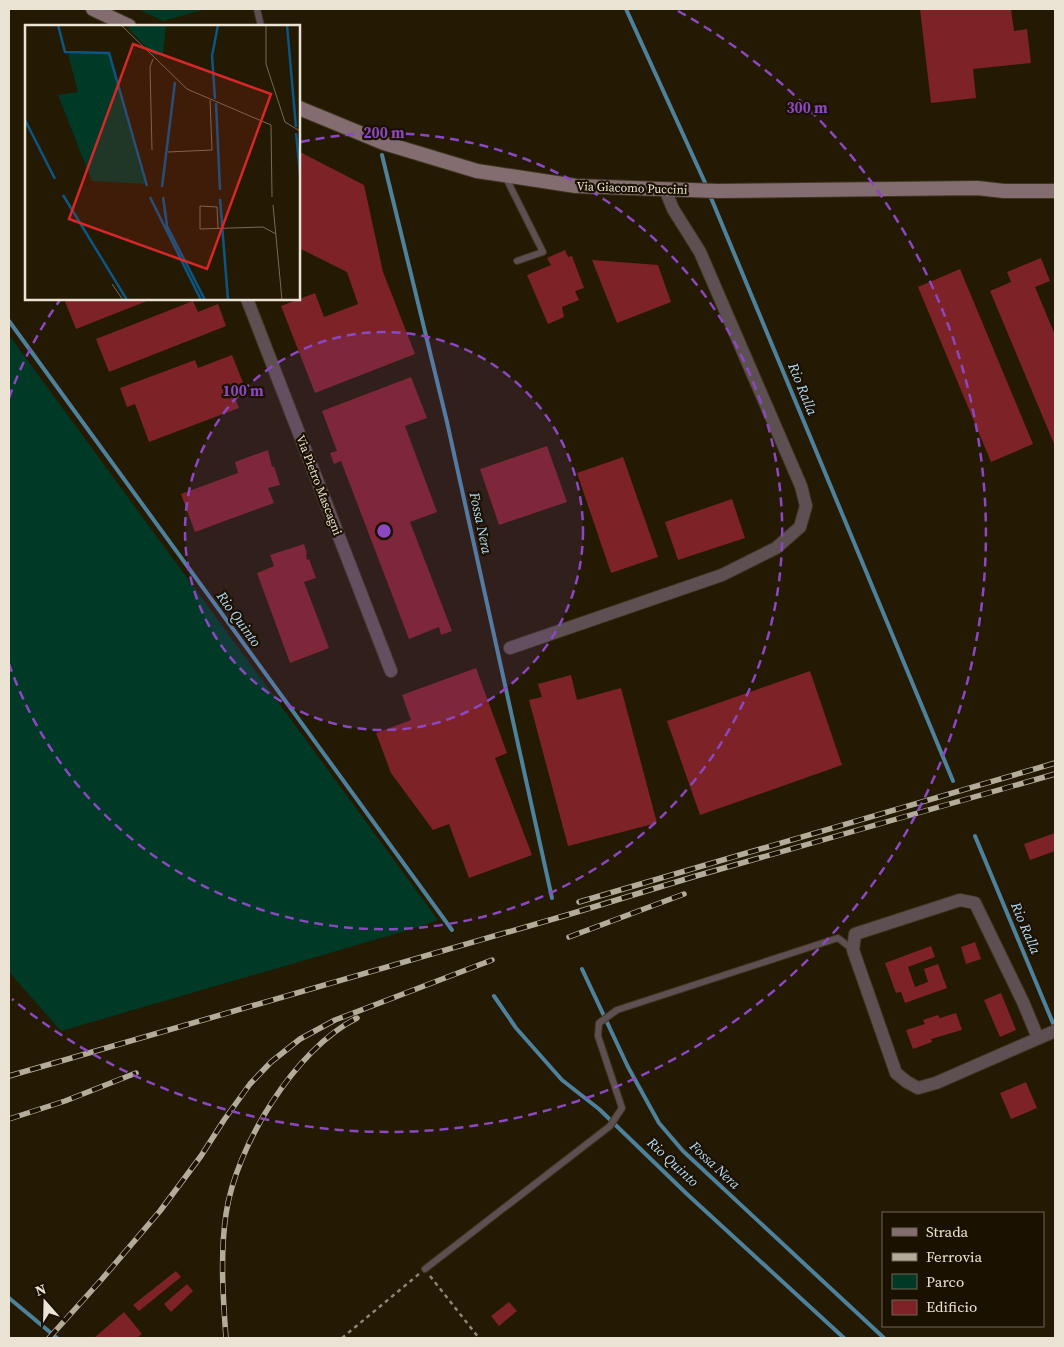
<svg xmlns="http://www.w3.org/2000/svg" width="1064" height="1347" viewBox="0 0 1064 1347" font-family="'Source Serif 4',serif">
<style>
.green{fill:#003926}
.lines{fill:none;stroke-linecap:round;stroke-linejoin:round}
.stream{stroke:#4e819c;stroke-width:4}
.building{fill:#7d2227}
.service-casing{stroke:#403620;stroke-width:8}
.minor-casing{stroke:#403620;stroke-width:14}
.secondary-casing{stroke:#403620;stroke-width:16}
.path{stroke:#8e8573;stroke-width:2.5;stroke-dasharray:4 4;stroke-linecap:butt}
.service{stroke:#5e5052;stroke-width:6}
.minor{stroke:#5e5052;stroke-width:12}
.secondary{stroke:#836d71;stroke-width:14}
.rail-casing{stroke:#b4ac9b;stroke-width:5.5}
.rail{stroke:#1b1100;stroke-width:4;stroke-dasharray:11;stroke-linecap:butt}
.ring{fill:none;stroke:#8c48c2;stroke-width:2.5;stroke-dasharray:9 6}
.labels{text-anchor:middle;stroke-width:4.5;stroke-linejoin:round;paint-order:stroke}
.street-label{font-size:12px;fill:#ebe4d5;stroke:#1b1100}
.water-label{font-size:14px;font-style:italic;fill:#b6deff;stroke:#1b1100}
.inset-river{fill:none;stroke:#0b5684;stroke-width:2.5}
.inset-road{fill:none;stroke:#746b57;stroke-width:1}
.view{fill:#d62828;fill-opacity:0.15;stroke:#d62828;stroke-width:2.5}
.inset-edge{fill:none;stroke:#ebe4d5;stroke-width:2.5}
.centre{fill:#8c48c2;stroke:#1b1100;stroke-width:2.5}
.ring-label{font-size:15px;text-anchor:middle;font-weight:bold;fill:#8c48c2;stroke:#1b1100;stroke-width:4.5;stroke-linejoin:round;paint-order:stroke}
</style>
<rect width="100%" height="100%" fill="#241a03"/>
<g class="green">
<path d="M138 9H206L163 21Z"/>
<path d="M9 335 438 920 412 929 61 1031 9 972Z"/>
</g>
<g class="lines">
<g class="stream">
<path d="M626 9 707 187"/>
<path d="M382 155 447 422 552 898"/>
<path d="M709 193 953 781"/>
<path d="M9 321 452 930"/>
<path d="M975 836 1055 1028"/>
<path d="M582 969 628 1067 659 1123 683 1151 884 1338"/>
<path d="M494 996 516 1028 562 1080 599 1109 688 1195 844 1338"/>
<path d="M9 1298 57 1338"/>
</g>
</g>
<g class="building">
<path d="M920 9H1011L1014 31 1027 29 1031 63 973 69 976 98 931 103Z"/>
<path d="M300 152 364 185 383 272 415 354 315 393 281 306 315 293 324 317 358 304 347 272 299 248Z"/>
<path d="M565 250 568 257 572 256 584 288 575 291 579 300 562 307 564 317 548 324 527 275 551 265 547 258Z"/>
<path d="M1041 258 1050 281 1035 287 1055 335V446L990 291 1011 282 1007 272Z"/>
<path d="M592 260 658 265 671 302 617 323Z"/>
<path d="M960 269 1033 444 991 462 918 287Z"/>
<path d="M64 299H152L76 329Z"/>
<path d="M193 301 198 312 218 304 226 326 109 372 96 339Z"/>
<path d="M232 355 244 385 232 390 239 408 149 442 135 404 127 407 120 388 195 360 198 368Z"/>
<path d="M411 377 427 418 405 426 437 512 410 522 452 631 441 635 439 627 409 639 341 461 334 464 330 453 337 451 322 411Z"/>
<path d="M547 446 567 502 499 525 480 469Z"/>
<path d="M268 450 272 467 274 466 280 485 268 488 274 503 195 532 181 494 238 473 235 462Z"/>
<path d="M623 457 658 557 611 573 577 473Z"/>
<path d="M732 499 745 538 678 560 665 522Z"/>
<path d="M304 544 307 554H306L307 560 309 559 316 578 304 582 329 648 290 663 257 573 274 566 270 555Z"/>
<path d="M476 668 507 753 495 758 532 855 469 878 449 824 433 830 391 773 376 733 411 720 402 695Z"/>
<path d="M810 671 842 765 700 815 667 721Z"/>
<path d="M571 675 577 700 621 688 657 823 568 846 529 700 542 697 538 684Z"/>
<path d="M1055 833V851L1030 860 1024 844Z"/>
<path d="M975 942 981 959 966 964 961 947Z"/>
<path d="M931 946 935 957 908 967 915 987 928 982 924 969 938 964 947 988 905 1003 901 992 896 993 885 963Z"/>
<path d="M1001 993 1016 1030 1000 1037 984 1000Z"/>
<path d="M956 1013 962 1030 931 1039 932 1042 913 1049 906 1030 925 1024 923 1020 938 1015 940 1018Z"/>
<path d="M1026 1082 1037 1108 1011 1119 1000 1093Z"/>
<path d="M176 1271 181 1277 139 1311 133 1305Z"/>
<path d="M187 1284 193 1291 171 1312 164 1304Z"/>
<path d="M509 1302 517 1311 499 1326 491 1316Z"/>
<path d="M124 1312 142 1334 136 1338H94Z"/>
</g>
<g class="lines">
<defs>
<g id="service">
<path d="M257 9 261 26"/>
<path d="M505 176 543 252 517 261"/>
<path d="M425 1269 610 1126 622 1108 598 1036 599 1023 617 1010 838 938 852 949"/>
</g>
<g id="minor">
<path d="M247 299 391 671"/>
<path d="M510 648 722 575 776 548 800 527 806 506 801 486 700 252 673 209 665 189"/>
<path d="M1038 1038 1023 1002 975 903 960 900 855 934 853 950 896 1073 907 1082 918 1088 936 1083 1055 1031"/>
</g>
<g id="secondary">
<path d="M93 9 129 26"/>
<path d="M299 108 384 143 477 171 576 186 718 191 977 188 1004 191H1055"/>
</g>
</defs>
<use href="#service" class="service-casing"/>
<use href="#minor" class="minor-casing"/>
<use href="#secondary" class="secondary-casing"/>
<g class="path">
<path d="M430 1276 479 1338"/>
<path d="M342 1338 419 1274"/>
</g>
<use href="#service" class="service"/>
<use href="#minor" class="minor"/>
<use href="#secondary" class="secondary"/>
<defs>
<g id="rail">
<path d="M579 902 1055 763"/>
<path d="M569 937 684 894"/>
<path d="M9 1076 567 915 696 876 1055 774"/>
<path d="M9 1119 65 1101 136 1073"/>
<path d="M49 1338 102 1279 160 1211 201 1156 224 1120 250 1084 271 1062 300 1039 335 1020 492 960"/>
<path d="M226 1338C223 1297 220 1255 226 1214 236 1146 295 1049 357 1018"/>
</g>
</defs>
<use href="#rail" class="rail-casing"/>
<use href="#rail" class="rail"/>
</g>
<circle cx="384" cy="531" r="199" fill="#8c48c2" fill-opacity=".12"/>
<g class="ring">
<circle cx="384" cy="531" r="199"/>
<path d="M9 398A398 398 0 0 1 60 300M301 142A398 398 0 1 1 9 664"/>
<path d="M678 11A598 598 0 1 1 12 999"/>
</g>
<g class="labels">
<g class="street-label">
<text transform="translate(632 188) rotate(2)" y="4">Via Giacomo Puccini</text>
<text transform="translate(319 485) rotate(69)" y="4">Via Pietro Mascagni</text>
</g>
<g class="water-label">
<text transform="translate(803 389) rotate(68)" y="5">Rio Ralla</text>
<text transform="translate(481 523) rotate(78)" y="5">Fossa Nera</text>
<text transform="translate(239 619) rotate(54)" y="5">Rio Quinto</text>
<text transform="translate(1026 928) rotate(67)" y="5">Rio Ralla</text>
<text transform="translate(673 1162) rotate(43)" y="5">Rio Quinto</text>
<text transform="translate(715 1165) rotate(43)" y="5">Fossa Nera</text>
</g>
</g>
<g transform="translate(25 25)">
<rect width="275" height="275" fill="#241a03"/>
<path d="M104 0H141L138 30H128L104 4ZM83 28 121 159 67 156 33 70 53 67 43 29Z" fill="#003926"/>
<path class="inset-river" d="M33 0 40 27 84 28 122 161M262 0 271 102M190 74 187 31 193 0M191 78 195 165M0 95 30 154M271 108 275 149M137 162 150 57M38 170 102 275M125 172 176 275M138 172 142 201 180 275M195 174 203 275"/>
<path class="inset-road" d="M96 0 162 64 246 100M241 0V39L260 97M260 97 275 106M246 100 247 172M127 125 125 42 128 34M143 127 187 125 185 75M248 180 257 275M193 203 192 182 175 181V204L238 202 251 209M87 259 98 275"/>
<path class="view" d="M108 19 246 69 182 244 44 194Z"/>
<rect width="275" height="275" class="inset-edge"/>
</g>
<circle cx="384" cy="531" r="8" class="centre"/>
<g class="ring-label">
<text x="807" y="113">300 m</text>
<text x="384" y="138">200 m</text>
<text x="243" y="396">100 m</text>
</g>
<rect width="1064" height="1347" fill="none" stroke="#ebe4d5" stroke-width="20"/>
<rect x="882" y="1212" width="162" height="115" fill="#1b1100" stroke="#6e6555"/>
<rect x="892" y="1228" width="25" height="8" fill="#836d71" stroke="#6e6555"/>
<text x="926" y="1237" font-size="15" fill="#ebe4d5">Strada</text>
<rect x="892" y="1253" width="25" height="8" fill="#b4ac9b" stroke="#6e6555"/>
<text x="926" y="1262" font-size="15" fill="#ebe4d5">Ferrovia</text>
<rect x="892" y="1274" width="25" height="15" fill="#003926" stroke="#6e6555"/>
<text x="926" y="1287" font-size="15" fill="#ebe4d5">Parco</text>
<rect x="892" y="1300" width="25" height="15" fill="#7d2227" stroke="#6e6555"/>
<text x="926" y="1312" font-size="15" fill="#ebe4d5">Edificio</text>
<g transform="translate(45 1302) rotate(340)" stroke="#1b1100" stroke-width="4" paint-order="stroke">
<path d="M0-4L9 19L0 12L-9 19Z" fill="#ebe4d5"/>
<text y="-8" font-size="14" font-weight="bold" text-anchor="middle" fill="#ebe4d5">N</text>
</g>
</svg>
